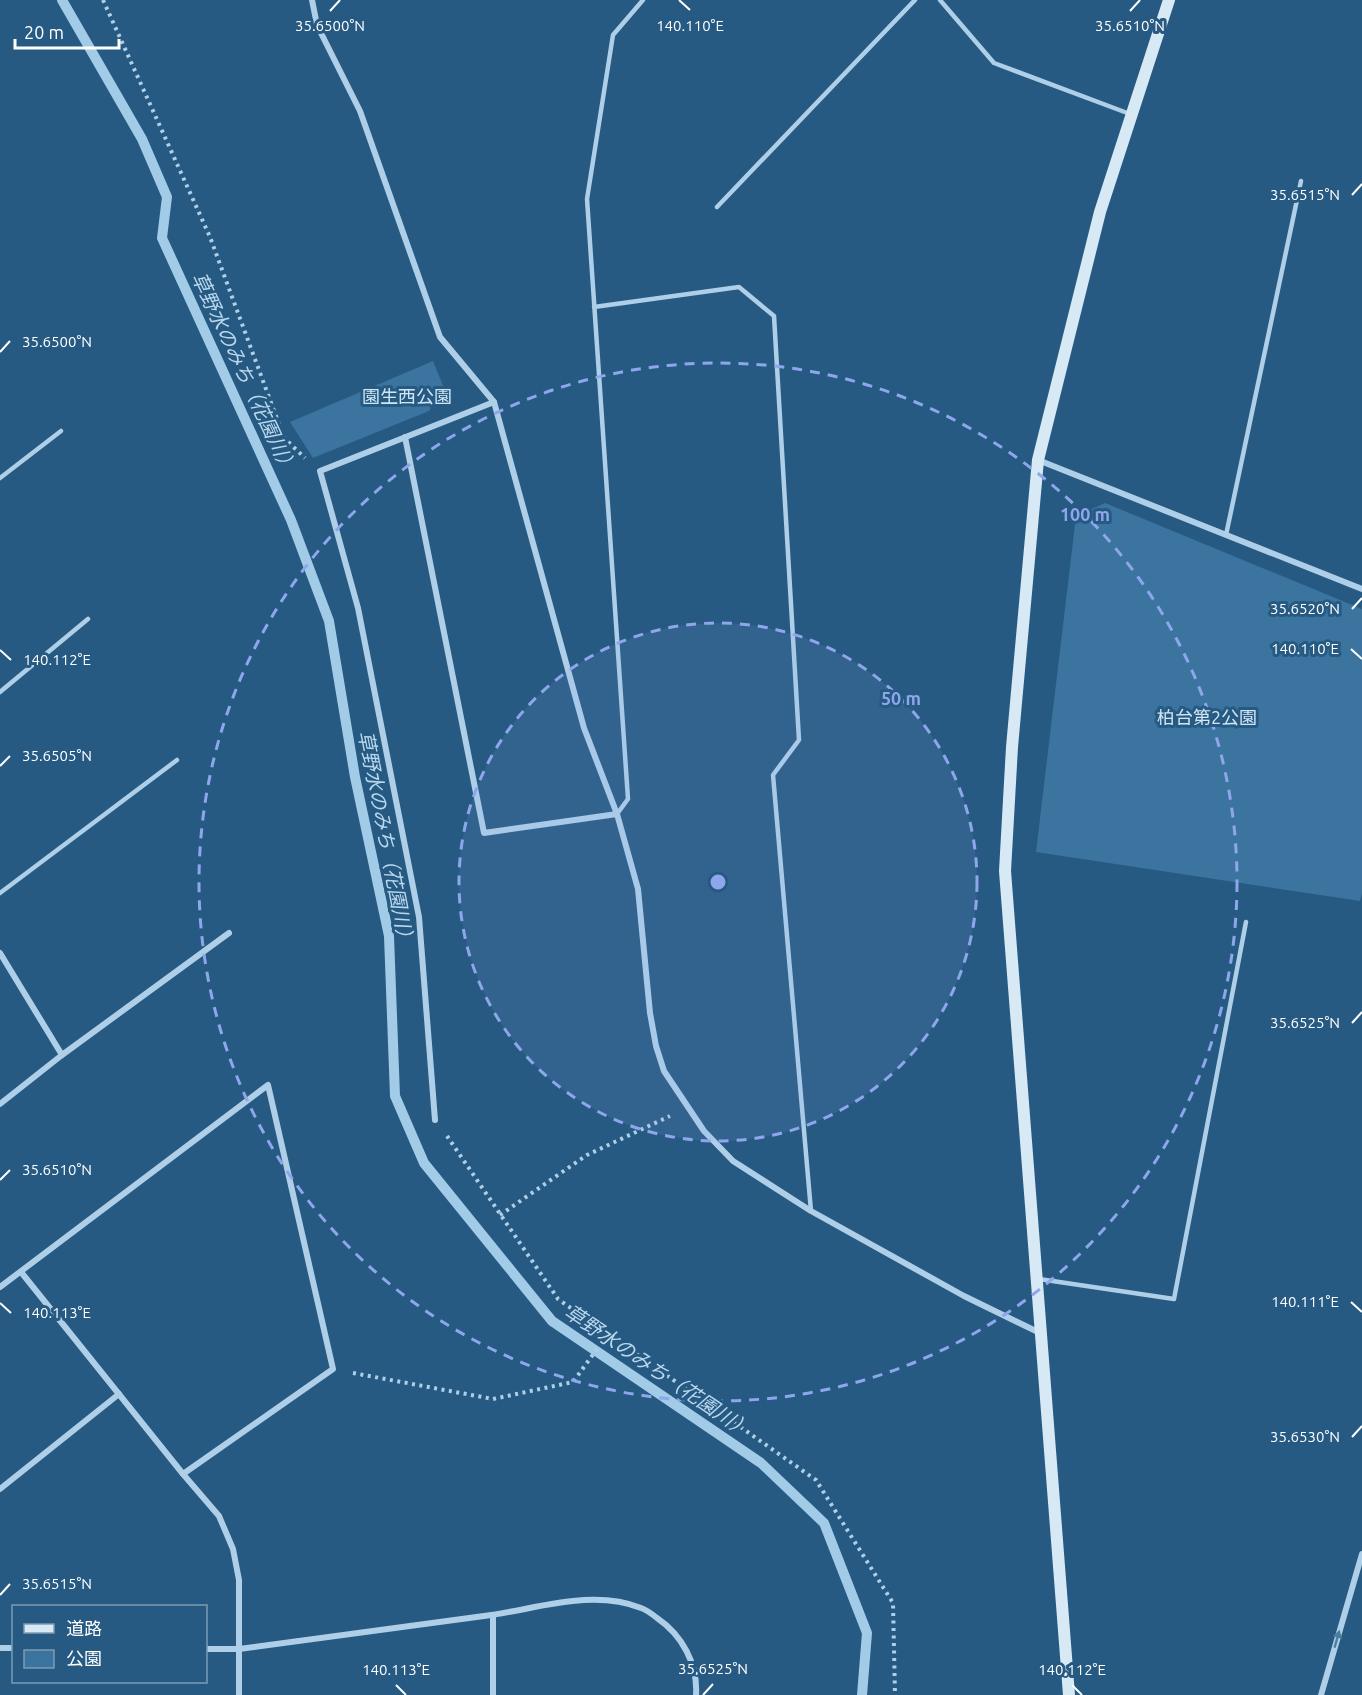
<svg xmlns="http://www.w3.org/2000/svg" width="1362" height="1695" viewBox="0 0 1362 1695" font-family="Ubuntu,'Noto Sans JP',sans-serif">
<style>
.green{fill:#3a749f}
.lines{fill:none;stroke-linecap:round;stroke-linejoin:round}
.stream{stroke:#a2cbe7;stroke-width:10}
.path{stroke:#aecfe7;stroke-width:4;stroke-dasharray:3 4.5;stroke-linecap:butt}
.lane{stroke:#aecfe7;stroke-width:4.5}
.street{stroke:#aecfe7;stroke-width:6}
.secondary{stroke:#d8e9f6;stroke-width:12}
.oneway{fill:#4f7da0}
.ticks{fill:none;stroke:#fff;stroke-width:2}
.ring{fill:none;stroke:#8ea6ec;stroke-width:3;stroke-dasharray:10 8}
.labels{text-anchor:middle;stroke-width:6;stroke-linejoin:round;paint-order:stroke}
.park-label{font-size:18px;fill:#d1e6f5;stroke:#265a82}
.water-label{font-size:20px;font-style:italic;fill:#b9d8ee;stroke:#265a82}
.ticks-label{font-size:15px;text-anchor:middle;fill:#fff;stroke:#265a82;stroke-width:6;stroke-linejoin:round;paint-order:stroke}
.centre{fill:#8ea6ec;stroke:#265a82;stroke-width:3}
.ring-label{font-size:18px;text-anchor:middle;font-weight:bold;fill:#8ea6ec;stroke:#265a82;stroke-width:6;stroke-linejoin:round;paint-order:stroke}
</style>
<rect width="100%" height="100%" fill="#265a82"/>
<g class="green">
<path d="M433 361 444 388 429 411 313 458 290 422Z"/>
<path d="M1105 503 1362 609V893L1360 901 1036 852 1076 516Z"/>
</g>
<g class="lines">
<path class="stream" d="M62 0 142 139 167 197 162 238 291 520 329 621 355 777 389 936 395 1096 424 1163 552 1321 761 1463 824 1523 867 1633 862 1695"/>
<g class="path">
<path d="M103 0 210 237 284 438 305 458"/>
<path d="M447 1136 558 1299 816 1480 893 1603 895 1695"/>
<path d="M500 1215 587 1155 670 1116"/>
<path d="M353 1373 493 1399 573 1382 608 1334"/>
</g>
<g class="lane">
<path d="M940 0 994 63 1130 114"/>
<path d="M717 207 915 0"/>
<path d="M594 307 739 287 774 316 799 740 773 775 811 1211"/>
<path d="M0 478 61 431"/>
<path d="M1226 535 1301 181"/>
<path d="M0 692 88 619"/>
<path d="M617 814 628 799 587 199 613 35 643 0"/>
<path d="M0 893 177 760"/>
<path d="M1039 1279 1174 1299 1246 922"/>
</g>
<g class="street">
<path d="M312 0 317 25 360 111 440 337 494 402 584 728 617 814 638 889 650 1013 656 1046 664 1071 704 1131 733 1161 811 1211 964 1296 1040 1333"/>
<path d="M405 437 484 833 617 814"/>
<path d="M1038 460 1362 589"/>
<path d="M0 953 62 1055"/>
<path d="M0 1104 62 1055 229 933"/>
<path d="M435 1120 419 917 358 608 320 471 494 402"/>
<path d="M21 1272 183 1474 219 1516 233 1549 239 1580V1695"/>
<path d="M0 1287 268 1085 333 1369 183 1474"/>
<path d="M0 1489 119 1394"/>
<path d="M493 1615V1695"/>
<path d="M0 1648H14"/>
<path d="M206 1649H239C320 1638 402 1627 484 1616 534 1610 591 1588 641 1608 647 1610 652 1614 657 1618 682 1635 698 1664 696 1695"/>
<path d="M1321 1695 1362 1554"/>
</g>
<path class="secondary" d="M1069 1695 1005 871 1012 747 1038 460 1100 212 1169 0"/>
</g>
<defs><path id="oneway-solid" d="M-6-.8H1V-3.2L6.5 0L1 3.2V.8H-6Z" transform="scale(1.5)"/></defs>
<use class="oneway" href="#oneway-solid" transform="translate(1337 1639) rotate(-74)"/>
<path class="ticks" d="M679 0 690 10M330 11 340 0M1130 11 1140 0M1352 195 1362 184M0 352 10 341M1352 609 1362 598M1351 649 1362 659M0 650 11 660M0 766 10 756M1352 1023 1362 1012M0 1180 10 1170M1351 1302 1362 1312M0 1303 11 1313M1352 1437 1362 1426M0 1595 10 1584M396 1685 406 1695M1072 1685 1082 1695M703 1695 713 1684"/>
<circle cx="718" cy="882" r="259" fill="#8ea6ec" fill-opacity=".12"/>
<g class="ring">
<circle cx="718" cy="882" r="259"/>
<circle cx="718" cy="882" r="519"/>
</g>
<g class="labels">
<g class="park-label">
<text x="407" y="403">園生西公園</text>
<text x="1207" y="724">柏台第2公園</text>
</g>
<g class="water-label">
<text transform="translate(244 373) rotate(65)" y="7">草野水のみち（花園川）</text>
<text transform="translate(386 839) rotate(79)" y="7">草野水のみち（花園川）</text>
<text transform="translate(658 1371) rotate(34)" y="7">草野水のみち（花園川）</text>
</g>
</g>
<g class="ticks-label">
<text x="690" y="31">140.110°E</text>
<text x="330" y="31">35.6500°N</text>
<text x="1130" y="31">35.6510°N</text>
<text x="1305" y="200">35.6515°N</text>
<text x="57" y="347">35.6500°N</text>
<text x="1305" y="614">35.6520°N</text>
<text x="1305" y="654">140.110°E</text>
<text x="57" y="665">140.112°E</text>
<text x="57" y="761">35.6505°N</text>
<text x="1305" y="1028">35.6525°N</text>
<text x="57" y="1175">35.6510°N</text>
<text x="1305" y="1307">140.111°E</text>
<text x="57" y="1318">140.113°E</text>
<text x="1305" y="1442">35.6530°N</text>
<text x="57" y="1589">35.6515°N</text>
<text x="713" y="1674">35.6525°N</text>
<text x="396" y="1675">140.113°E</text>
<text x="1072" y="1675">140.112°E</text>
</g>
<circle cx="718" cy="882" r="9" class="centre"/>
<g class="ring-label">
<text x="1085" y="521">100 m</text>
<text x="901" y="705">50 m</text>
</g>
<rect x="12" y="1605" width="195" height="78" fill="#265a82" stroke="#7d9cb4" stroke-width="1.5"/>
<rect x="24" y="1624" width="30" height="9" fill="#d8e9f6" stroke="#7d9cb4" stroke-width="1.5"/>
<text x="66" y="1635" font-size="18" fill="#ffffff">道路</text>
<rect x="24" y="1650" width="30" height="18" fill="#3a749f" stroke="#7d9cb4" stroke-width="1.5"/>
<text x="66" y="1665" font-size="18" fill="#ffffff">公園</text>
<path d="M15 39v9h104v-9" fill="none" stroke="#ffffff" stroke-width="3"/>
<text x="24" y="39" font-size="18" fill="#ffffff" stroke="#265a82" stroke-width="4.5" paint-order="stroke">20 m</text>
</svg>
